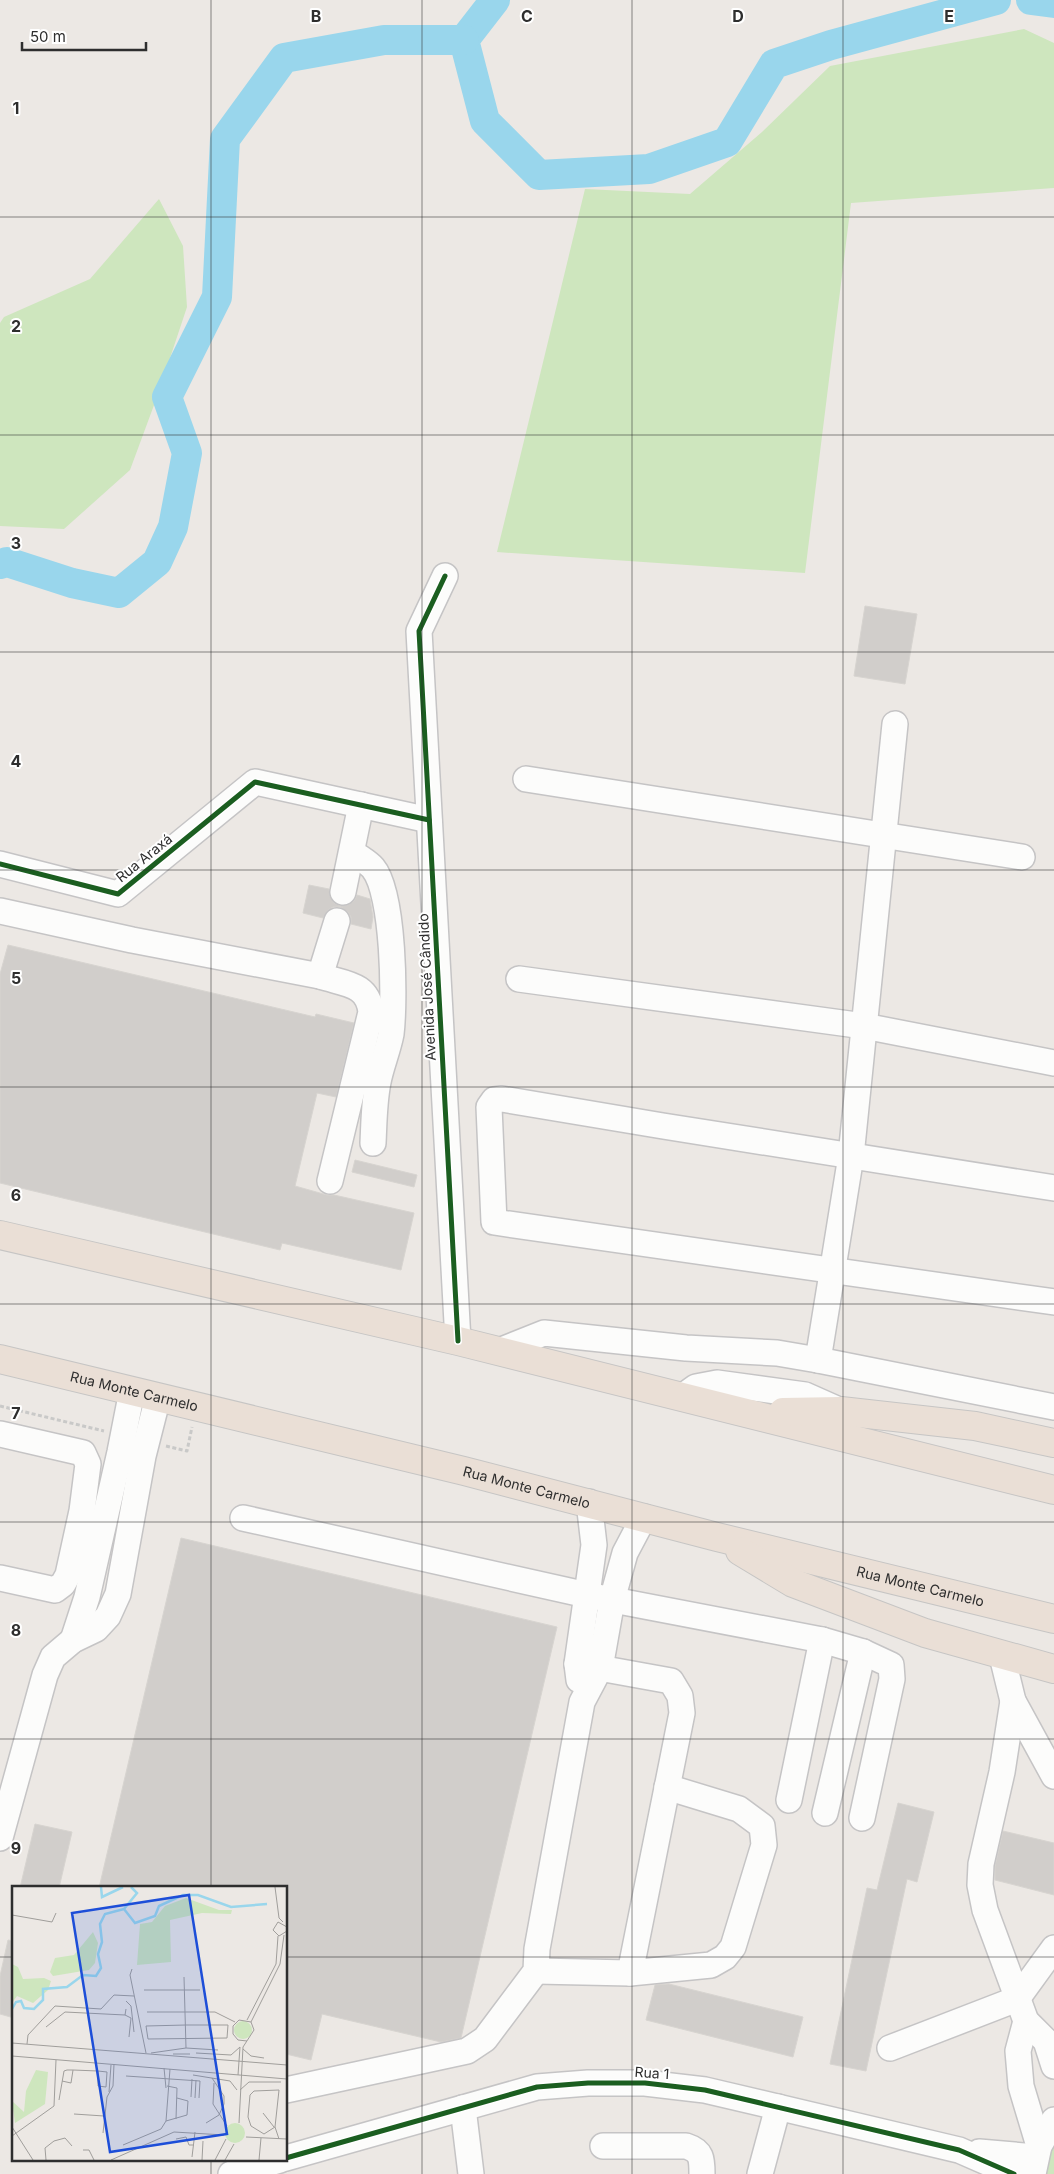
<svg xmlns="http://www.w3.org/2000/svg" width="1054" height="2174" viewBox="0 0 1054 2174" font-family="Inter,sans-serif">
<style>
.green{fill:#cee6be}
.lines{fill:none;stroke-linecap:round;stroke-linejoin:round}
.river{stroke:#99d6ec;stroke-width:30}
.building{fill:#d1cecb;stroke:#d7d4d0}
.minor-casing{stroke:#c5c4c5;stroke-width:28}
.highway-casing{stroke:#c6c5c4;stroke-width:30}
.path{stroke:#c9c9c8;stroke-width:3;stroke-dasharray:4 2.5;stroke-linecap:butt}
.minor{stroke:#fcfcfb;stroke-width:25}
.highway{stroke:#eadfd6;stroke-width:28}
.cycleway-casing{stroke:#fff;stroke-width:8}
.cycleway{stroke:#1b5e20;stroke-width:5}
.grid{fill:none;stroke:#2e2e2e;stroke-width:1;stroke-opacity:0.55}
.labels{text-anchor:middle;stroke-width:4;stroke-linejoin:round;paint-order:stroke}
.street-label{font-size:14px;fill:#2e2e2e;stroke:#fff}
.inset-river{fill:none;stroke:#99d6ec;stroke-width:2.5}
.inset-road{fill:none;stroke:#a09e9b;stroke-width:1}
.view{fill:#1d4ed8;fill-opacity:0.15;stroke:#1d4ed8;stroke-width:2.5}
.inset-edge{fill:none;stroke:#2e2e2e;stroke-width:2.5}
.grid-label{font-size:16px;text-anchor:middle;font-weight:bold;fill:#2e2e2e;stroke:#fff;stroke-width:4;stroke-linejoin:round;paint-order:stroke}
</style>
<rect width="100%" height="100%" fill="#ece8e4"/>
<g class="green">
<path d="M1024 29 1054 43V188L851 203 805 573 497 552 585 189 690 194 762 132 830 66Z"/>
<path d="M159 199 183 246 187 307 157 397 130 470 64 529 0 526V323L4 317 90 279Z"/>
<path d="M1054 2134V2174H1042Z"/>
</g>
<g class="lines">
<g class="river">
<path d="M495 0 464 40 485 121 539 175 649 169 727 142 774 64 831 45 996 0"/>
<path d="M1031 0 1054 3"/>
<path d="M0 564 7 562 72 583 119 593 157 562 173 527 187 453 167 397 217 297 225 139 284 58 384 40H464"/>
</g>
</g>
<g class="building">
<path d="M865 606 917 614 905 684 854 676Z"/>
<path d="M309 885 329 889 330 897 334 903 340 906 348 905 354 901 357 895 370 899 373 917 371 929 351 924V917L348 912 341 907H333L328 910 323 918 303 913Z"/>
<path d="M8 945 315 1017 316 1014 354 1023 336 1097 317 1093 295 1186 327 1195H334L414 1213 401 1270 282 1243 280 1250 0 1183V974Z"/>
<path d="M355 1160 417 1175 414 1187 352 1172Z"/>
<path d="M181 1538 557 1627 461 2038 441 2042 322 2014 311 2060 286 2054V1888H99Z"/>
<path d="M898 1803 934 1812 917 1882 907 1879 866 2071 830 2064 867 1888 877 1890Z"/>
<path d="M35 1824 72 1832 59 1888H20Z"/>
<path d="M1003 1831 1054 1843V1895L995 1880V1866Z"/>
<path d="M8 1940 14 1941V2018L0 2014V1976Z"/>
<path d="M669 1984 803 2017 793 2057 646 2020 655 1985Z"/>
</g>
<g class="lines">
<defs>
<g id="minor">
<path d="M445 576 419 631 458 1341"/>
<path d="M526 779 1022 857"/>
<path d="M352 852C358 857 368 862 373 868 394 893 395 1001 391 1034 388 1050 381 1066 378 1082 374 1102 374 1123 373 1143"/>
<path d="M0 864 118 894 255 782 429 820"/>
<path d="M343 892 361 805"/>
<path d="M0 911 132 940 320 976 337 921"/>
<path d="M320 976C344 984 368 983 371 1012L330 1181"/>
<path d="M519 979 864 1026 1054 1063"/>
<path d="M1054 1188 663 1126 502 1099 494 1100 489 1107 494 1222 1054 1302"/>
<path d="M499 1351 544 1333 686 1348 777 1353 818 1360 851 1156 895 724"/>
<path d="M818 1360 1054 1407"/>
<path d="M682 1397 696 1387 717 1383 805 1395 841 1411"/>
<path d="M0 1434 83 1453 88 1464 82 1511 68 1575 63 1584 55 1590 0 1578"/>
<path d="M243 1518 587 1595 822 1640 863 1652 891 1665 892 1679 862 1818"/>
<path d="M73 1640 87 1597 120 1452 132 1391"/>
<path d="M1002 1656 1013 1701 1054 1776"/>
<path d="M577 1664 671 1681 680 1696 682 1713 630 1973"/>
<path d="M579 1680 577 1664 594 1545 589 1502"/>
<path d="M1013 1701 1002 1772 981 1864 980 1885 985 1910 1026 2021 1046 2041 1054 2066"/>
<path d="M789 1800 822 1640"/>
<path d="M825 1813 863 1652"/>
<path d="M0 1838 45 1675 53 1657 73 1640 96 1629 108 1616 118 1594 143 1456 158 1397"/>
<path d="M536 1971 630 1973 711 1965 725 1957 733 1947 764 1845 762 1826 739 1809 667 1787"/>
<path d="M1026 2021 1018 2051 1021 2086 1039 2146"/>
<path d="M890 2048 1017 1999 1054 1948"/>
<path d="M286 2090 467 2051 485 2039 536 1971 537 1949 582 1702 600 1668 612 1600 625 1553 644 1517"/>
<path d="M463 2108 471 2174"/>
<path d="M603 2146H686C702 2151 702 2159 702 2174"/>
<path d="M979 2152 1036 2157"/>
<path d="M286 2158 537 2087 588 2083H645L705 2090 959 2150 1014 2174"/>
<path d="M231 2174 280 2160"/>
<path d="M760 2174 778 2107"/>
<path d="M1033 2174 1039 2146 1054 2120"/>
</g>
<g id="highway">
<path d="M0 1235 458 1341 1054 1490"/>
<path id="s1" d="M0 1359 464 1471 717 1537 1054 1619"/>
<path d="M783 1412 841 1411 975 1426 1054 1443"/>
<path d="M740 1551 793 1583 925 1633 1054 1669"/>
</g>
</defs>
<use href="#minor" class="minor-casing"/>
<use href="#highway" class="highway-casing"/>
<g class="path">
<path d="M0 1406 104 1431"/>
<path d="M166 1446 187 1451 192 1427"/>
</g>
<use href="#minor" class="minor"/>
<use href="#highway" class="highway"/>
<defs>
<g id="cycleway">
<path d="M445 576 419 631 458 1341"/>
<path d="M0 864 118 894 255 782 429 820"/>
<path d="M286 2158 537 2087 588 2083H645L705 2090 959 2150 1014 2174"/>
</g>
</defs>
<use href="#cycleway" class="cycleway-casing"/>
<use href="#cycleway" class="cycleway"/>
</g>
<path class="grid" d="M211 0V1888M422 0V2174M632 0V2174M843 0V2174M0 217H1054M0 435H1054M0 652H1054M0 870H1054M0 1087H1054M0 1304H1054M0 1522H1054M0 1739H1054M0 1957H14M286 1957H1054M211 2160V2174"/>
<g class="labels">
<g class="street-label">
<text transform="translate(144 858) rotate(-39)" y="5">Rua Araxá</text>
<text transform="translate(427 987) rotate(-93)" y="5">Avenida José Cândido</text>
<text dy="5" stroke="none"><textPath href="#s1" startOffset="138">Rua Monte Carmelo</textPath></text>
<text dy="5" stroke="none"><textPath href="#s1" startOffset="542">Rua Monte Carmelo</textPath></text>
<text dy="5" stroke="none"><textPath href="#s1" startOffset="948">Rua Monte Carmelo</textPath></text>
<text transform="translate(652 2073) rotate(4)" y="5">Rua 1</text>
</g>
</g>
<g transform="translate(12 1886)">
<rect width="275" height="275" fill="#ece8e4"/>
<path d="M174 12 207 24H220L219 28 190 27 158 34 159 76 125 79 128 38 140 36 153 20ZM81 46 86 57 83 77 77 84 41 90 38 86 43 72 62 69ZM0 78 6 81 11 93 32 92 39 95 36 104 21 117 5 110 0 117ZM222 144a9 9 0 1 1 18 0a9 9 0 1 1-18 0ZM24 184 36 186 33 218 3 237 0 215 12 226 14 205ZM213 247a10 10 0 1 1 20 0a10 10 0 1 1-20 0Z" fill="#cee6be"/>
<path class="inset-river" d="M89 1 90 11 111 1M119 1 125 7 112 23 123 37 143 30 147 20 171 9H186L219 21 255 18M0 123 4 116 9 115 12 122 22 123 31 114V103L55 101 71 89 84 90 89 82 86 68 90 56 88 38 93 28 112 23"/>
<path class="inset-road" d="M263 1 267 32 271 36M0 29 40 36 44 27M275 41 266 36 261 44 267 50 275 45M120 83 118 89 134 167M132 104H188M114 115 119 120 122 146M135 126H203L223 136M113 129 119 132 117 151M235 134 264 78 266 50M239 136 268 78 272 49M174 139H216L215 152 136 153 134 140ZM34 141 53 126 113 129 114 123M0 157 275 179M15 158 16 149 43 120 89 123 102 109 122 110M174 162 206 164M231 163 239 170 252 172M139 167 174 162 172 91M184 167 219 169 228 161M161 168H178M0 170 275 193M152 182 154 202M181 189 218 195 225 204M226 189 228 161M114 190 188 195 187 212M50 195 59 197 61 184M202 197 201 218 215 240M155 200 165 202 164 233M228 204 237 196H269M97 206 99 179M179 211 180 193M183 212 184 194M47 214 52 185 55 184H61L86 185 95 186 94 201 86 200V185M251 227 262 241M62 228 92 230M154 235 175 229 176 215 165 212M194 237 207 229 212 218V210L200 192M227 237 231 161 242 144 239 136 227 134 221 140V148L226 154 235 155M0 241 21 274M263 241 252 248 239 240 236 231 238 209 242 205 267 204 263 241 267 253M91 247 95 211 101 200 102 178M0 250 42 220 44 174M234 251 275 253M164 253 174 251 177 259H182M111 259 149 243 154 235 158 183M71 264H77L82 274M180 271 183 246M34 274 33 262 42 255 53 252 60 260M99 274 162 246 212 249M190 274 191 255M203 274 214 253M213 274 222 258M247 274 249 252"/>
<path class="view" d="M177 9 215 248 98 266 60 27Z"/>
<rect width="275" height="275" class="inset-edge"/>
</g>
<g class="grid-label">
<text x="316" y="22">B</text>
<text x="527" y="22">C</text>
<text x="738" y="22">D</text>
<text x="949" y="22">E</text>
<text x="16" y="114">1</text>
<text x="16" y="332">2</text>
<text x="16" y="549">3</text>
<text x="16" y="767">4</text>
<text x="16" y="984">5</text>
<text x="16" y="1201">6</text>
<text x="16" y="1419">7</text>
<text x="16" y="1636">8</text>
<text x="16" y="1854">9</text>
</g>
<path d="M22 42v8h124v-8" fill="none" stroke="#2e2e2e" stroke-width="2.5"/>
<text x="30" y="42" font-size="15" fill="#2e2e2e" stroke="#ffffff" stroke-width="4" paint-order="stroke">50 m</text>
</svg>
